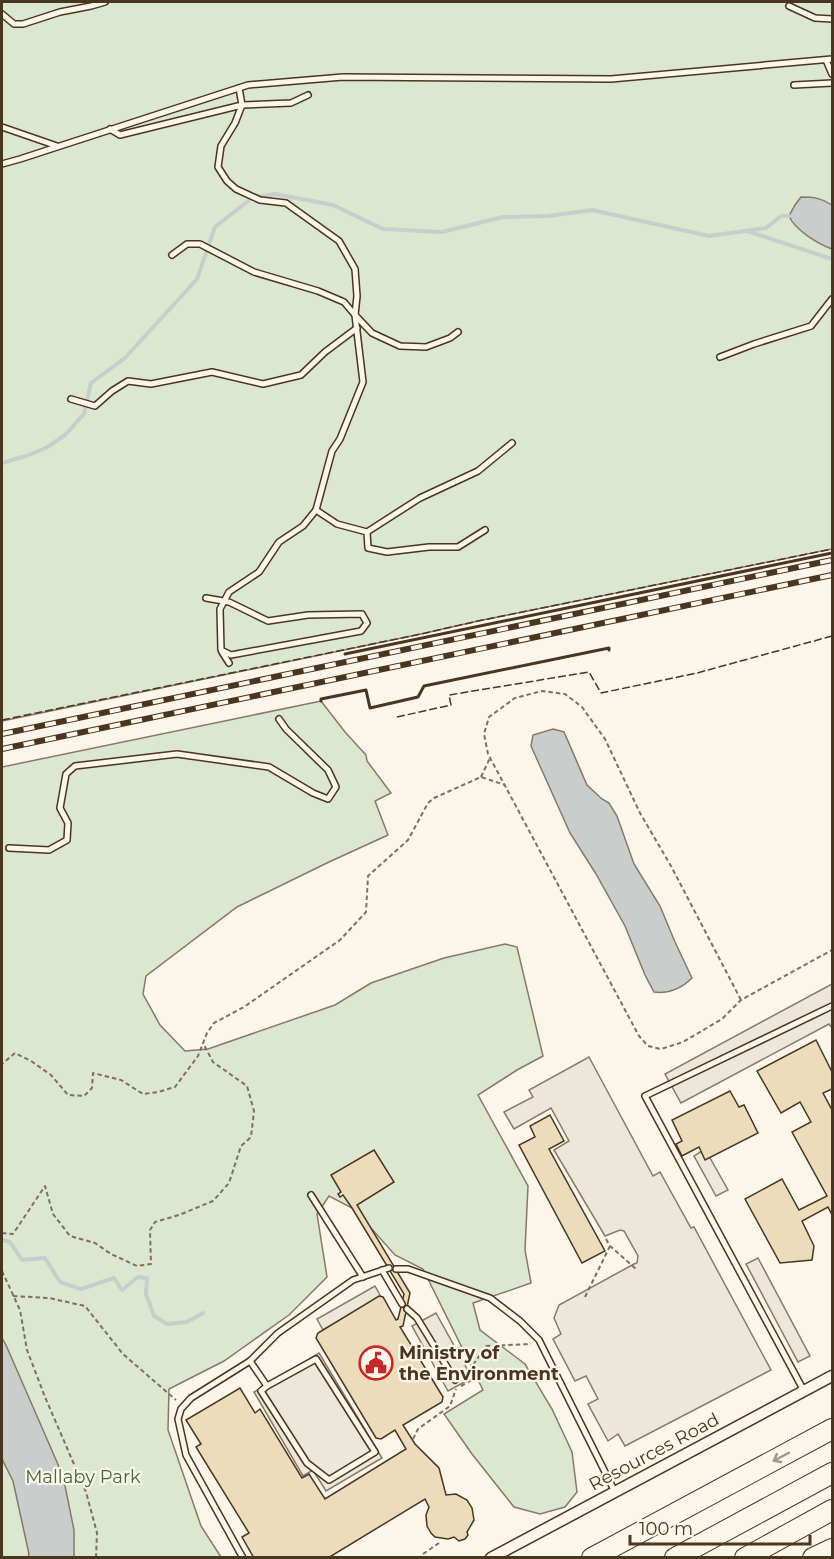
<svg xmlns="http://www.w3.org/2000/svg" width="834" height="1559" viewBox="0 0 834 1559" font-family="Montserrat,sans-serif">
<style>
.green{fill:#dce7d0;stroke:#887966;stroke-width:1.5}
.parking{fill:#ede7d9;stroke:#887966;stroke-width:1.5}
.water{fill:#c9cecd;stroke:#887966;stroke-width:1.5}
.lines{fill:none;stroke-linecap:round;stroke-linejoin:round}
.stream{stroke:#c9cecd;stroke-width:4}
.building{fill:#ecdcbc;stroke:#4a3520;stroke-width:1.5}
.lane-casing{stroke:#4a3520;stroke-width:8}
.street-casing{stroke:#4a3520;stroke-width:13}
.highway-casing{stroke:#4a3520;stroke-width:22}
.path{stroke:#7f6f5c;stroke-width:2;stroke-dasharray:4.5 3;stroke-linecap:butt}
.lane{stroke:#fbf6e9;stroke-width:5}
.street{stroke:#fbf6e9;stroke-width:10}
.highway{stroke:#fbf6e9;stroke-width:20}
.rail-casing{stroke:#4a3520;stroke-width:6}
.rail{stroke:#fbf6e9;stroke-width:4;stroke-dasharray:11;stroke-linecap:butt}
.fence{stroke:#4a3520;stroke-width:1.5;stroke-dasharray:8 3;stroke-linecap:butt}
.wall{stroke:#4a3520;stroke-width:3}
.oneway{stroke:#a29684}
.labels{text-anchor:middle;stroke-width:4.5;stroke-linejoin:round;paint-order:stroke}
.poi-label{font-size:18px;font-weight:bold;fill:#4a3520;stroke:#fbf6e9;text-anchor:start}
.street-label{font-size:18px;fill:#4a3520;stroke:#fbf6e9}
.park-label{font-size:18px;fill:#436837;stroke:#fbf6e9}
</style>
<rect width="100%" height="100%" fill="#fbf6e9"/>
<g class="green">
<path d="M2 2H832V549L478 621 421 634 2 721Z"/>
<path d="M321 701 345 732 366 755 367 761 391 793 375 801 388 835 329 862 237 907 146 976 143 994 160 1025 185 1051 208 1049 335 1005 371 983 444 958 505 944 517 947 543 1056 517 1070 478 1095 528 1186 525 1250 531 1283 473 1303 480 1330 525 1364 552 1409 572 1452 577 1492 565 1507 540 1514 514 1507 472 1454 444 1414 483 1390 423 1269 395 1255 354 1209 329 1196 317 1214 327 1277 289 1315 224 1361 169 1389 168 1430 201 1526 221 1557H2V767Z"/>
</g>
<g class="parking">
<path d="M832 984V1028L829 1024 681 1103 665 1074Z"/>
<path d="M589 1057 653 1176 660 1172 691 1228 694 1227 771 1370 625 1446 618 1434 608 1441 588 1404 598 1399 586 1376 575 1381 553 1339 561 1334 554 1318 559 1305 634 1264 637 1263 638 1256 624 1231 620 1230 605 1236 554 1150 569 1141 551 1108 514 1129 504 1112 533 1097 529 1090Z"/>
<path d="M705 1149 728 1190 716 1196 694 1156Z"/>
<path d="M758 1258 810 1356 798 1362 746 1264Z"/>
<path d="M375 1286 381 1297 323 1330 317 1319Z"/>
<path d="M436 1313 472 1378 448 1391 412 1326Z"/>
<path d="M319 1353 382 1458 326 1491 313 1470 303 1476 254 1392Z"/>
</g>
<g class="water">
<path d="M801 197C813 197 822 198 832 205V249C818 244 795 230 789 216L795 205Z"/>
<path d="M553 729 564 732 587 785 602 799 609 803 617 816 634 864 660 906 675 942 692 978C681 989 669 994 654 992L645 975 625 926 596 874 570 833 531 746 533 735Z"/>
<path d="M2 1338 6 1345 63 1476 74 1530V1557H28L29 1554 13 1481 2 1459Z"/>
</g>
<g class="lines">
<g class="stream">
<path d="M747 231 832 259"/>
<path d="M2 463 26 456 46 448 65 435 84 414 91 383 125 358 197 279 215 227 252 198 275 194 333 205 383 229 442 232 503 217 549 216 592 210 709 236 766 228 781 216H789"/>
<path d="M2 1240 10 1242 22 1260 45 1258 60 1282 81 1289 114 1278 122 1290 138 1277 147 1278 146 1294 154 1316 167 1324 187 1322 203 1313"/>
</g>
</g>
<g class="building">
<path d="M816 1040 832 1072V1089L823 1093 832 1110V1215L828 1207 802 1221 814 1246 812 1260 780 1263 745 1199 782 1179 799 1210 827 1196 792 1132 811 1122 800 1102 781 1113 757 1071Z"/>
<path d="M730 1091 739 1107 744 1105 758 1133 705 1160 699 1147 682 1156 676 1144 682 1141 672 1120Z"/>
<path d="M550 1115 564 1141 549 1149 605 1251 582 1263 519 1145 535 1137 530 1126Z"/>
<path d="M374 1150 394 1182 357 1205 410 1293 403 1326 400 1327 443 1397 442 1402 403 1425 415 1444 439 1468 446 1495 456 1494 467 1500 472 1508 474 1520 467 1532 468 1535 465 1539 459 1541 454 1537 448 1539 435 1537 431 1533 427 1526 426 1515 429 1507 425 1499 328 1558H254L242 1537 249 1533 196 1447 201 1444 186 1420 240 1388 255 1413 260 1409 302 1478 309 1474 325 1499 406 1449 395 1430 381 1439 376 1438 316 1338 318 1333 379 1296 383 1297 396 1320 398 1319 404 1294 352 1208 343 1195 340 1197 338 1194 341 1192 331 1175Z"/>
</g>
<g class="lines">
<defs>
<g id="lane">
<path d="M789 6 815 18 832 19"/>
<path d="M2 14 14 24H23L60 12 91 6 105 2"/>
<path d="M826 60 832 74"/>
<path d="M794 85 832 83"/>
<path d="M239 88 242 105 235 123 221 146 218 167 227 181 236 189 260 200 286 203 339 241 355 269 357 296 355 315 372 333 400 346 426 347 450 338 458 332"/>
<path d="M2 127 57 146"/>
<path d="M110 129 120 135 242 105 291 103 308 95"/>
<path d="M2 164 20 159 248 85 343 77 611 79 832 59"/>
<path d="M172 255 187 244H200L254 272 318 291 344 302 355 315 363 382 340 439 332 451 316 510 303 526 279 542 259 572 229 592 220 609 221 650 231 655 361 631 367 623 362 614 308 615 268 621 229 602 206 598"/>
<path d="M720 357 754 344 811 326 832 299"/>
<path d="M71 399 95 406 112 391 128 381 151 384 212 372 263 384 301 375 325 352 357 328"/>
<path d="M316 510 337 524 367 532 368 548 387 552 429 547H458L485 530"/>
<path d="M367 532 420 498 478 471 512 443"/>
<path d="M222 652 229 663"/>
<path d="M9 848 49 850 67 840 68 823 60 808 66 774 75 766 177 754 269 767 313 793 328 799 336 787 328 770 286 729 279 719"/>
<path d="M311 1195 363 1277"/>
<path d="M396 1269H408L490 1298 520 1321 539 1340 615 1492"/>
<path d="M382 1270 402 1304"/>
<path d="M407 1309 417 1318 455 1380"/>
<path d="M250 1361 267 1386 261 1391 307 1463 329 1480 375 1452 316 1359 267 1386"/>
<path d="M804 1391 645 1096 832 1006"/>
<path d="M243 1558 186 1455 178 1419 181 1409 191 1398 250 1361 278 1333 353 1280 389 1268"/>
</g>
<path id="street" d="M491 1558 832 1376"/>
<g id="highway">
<path d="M592 1558 832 1429"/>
<path d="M675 1558 832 1473"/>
<path d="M745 1558 832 1510"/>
<path d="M813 1558 832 1549"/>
</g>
</defs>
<use href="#lane" class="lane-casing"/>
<use href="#street" class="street-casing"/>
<use href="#highway" class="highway-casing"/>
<g class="path">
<path d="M481 777 490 758"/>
<path d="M741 1000 671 866 640 813 605 739 582 707 565 694 542 691 515 698 489 717 484 734 488 754 639 1036 648 1046 661 1049 683 1042 722 1019 741 1000 832 950"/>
<path d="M2 1074V1064L15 1053 31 1061 51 1075 68 1095 84 1096 92 1088 93 1073 121 1080 143 1094 158 1092 175 1087 198 1056 207 1033 214 1023 244 1007 340 940 366 912 368 876 408 840 428 803 434 798 481 777 505 785"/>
<path d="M2 1233 13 1234 45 1186 53 1214 70 1236 95 1243 111 1254 137 1266 151 1264 150 1230 155 1222 179 1215 213 1201 229 1183 241 1146 251 1137 254 1111 247 1086 213 1062 203 1043"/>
<path d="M606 1239 610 1246 636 1269"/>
<path d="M2 1271 20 1310 27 1350 45 1397 86 1492 97 1533 96 1558"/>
<path d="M13 1296 49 1298 85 1306 123 1354 176 1400"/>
<path d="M585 1297 610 1246"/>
<path d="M469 1371 486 1346 531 1344"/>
<path d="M461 1386 474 1379 470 1371"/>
<path d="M413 1439 418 1429 450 1406 456 1389"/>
<path d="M423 1554 439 1543"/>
</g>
<use href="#lane" class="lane"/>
<use href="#street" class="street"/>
<use href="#highway" class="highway"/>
<defs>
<g id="rail">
<path d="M2 734 832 560"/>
<path d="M2 749 832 575"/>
</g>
</defs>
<use href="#rail" class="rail-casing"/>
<use href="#rail" class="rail"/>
<g class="fence">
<path d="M397 717 451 705 449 695 589 672 601 693 697 673 832 636"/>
<path d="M2 720 421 634 478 621 832 549"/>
</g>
<g class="wall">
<path d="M345 654 832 553"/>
<path d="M321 701V699L366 690 370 708 418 697 424 686 609 648V650"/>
</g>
</g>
<defs><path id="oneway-shaft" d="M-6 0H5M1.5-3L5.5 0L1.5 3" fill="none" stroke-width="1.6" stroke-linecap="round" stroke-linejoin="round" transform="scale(1.5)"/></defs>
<use class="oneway" href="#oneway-shaft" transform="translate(781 1457) rotate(152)"/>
<defs>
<symbol id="civic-ring" viewBox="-11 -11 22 22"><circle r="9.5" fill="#fbf6e9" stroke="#c62828" stroke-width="1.5"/><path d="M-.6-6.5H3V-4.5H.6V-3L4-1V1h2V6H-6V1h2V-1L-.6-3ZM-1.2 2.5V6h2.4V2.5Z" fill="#c62828"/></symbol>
</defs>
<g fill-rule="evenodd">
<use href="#civic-ring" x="357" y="1344" width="38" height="38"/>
</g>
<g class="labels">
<g class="poi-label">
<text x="399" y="1359">Ministry of<tspan x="399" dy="21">the Environment</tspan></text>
</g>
<g class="street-label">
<text transform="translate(654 1452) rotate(-28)" y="6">Resources Road</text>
</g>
<g class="park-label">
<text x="83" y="1483">Mallaby Park</text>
</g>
</g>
<rect width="834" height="1559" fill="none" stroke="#4a3520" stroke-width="6"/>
<path d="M630 1535v9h180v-9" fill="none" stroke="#4a3520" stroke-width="3"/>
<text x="639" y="1535" font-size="18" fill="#4a3520" stroke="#fbf6e9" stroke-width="4.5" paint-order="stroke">100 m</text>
</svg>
